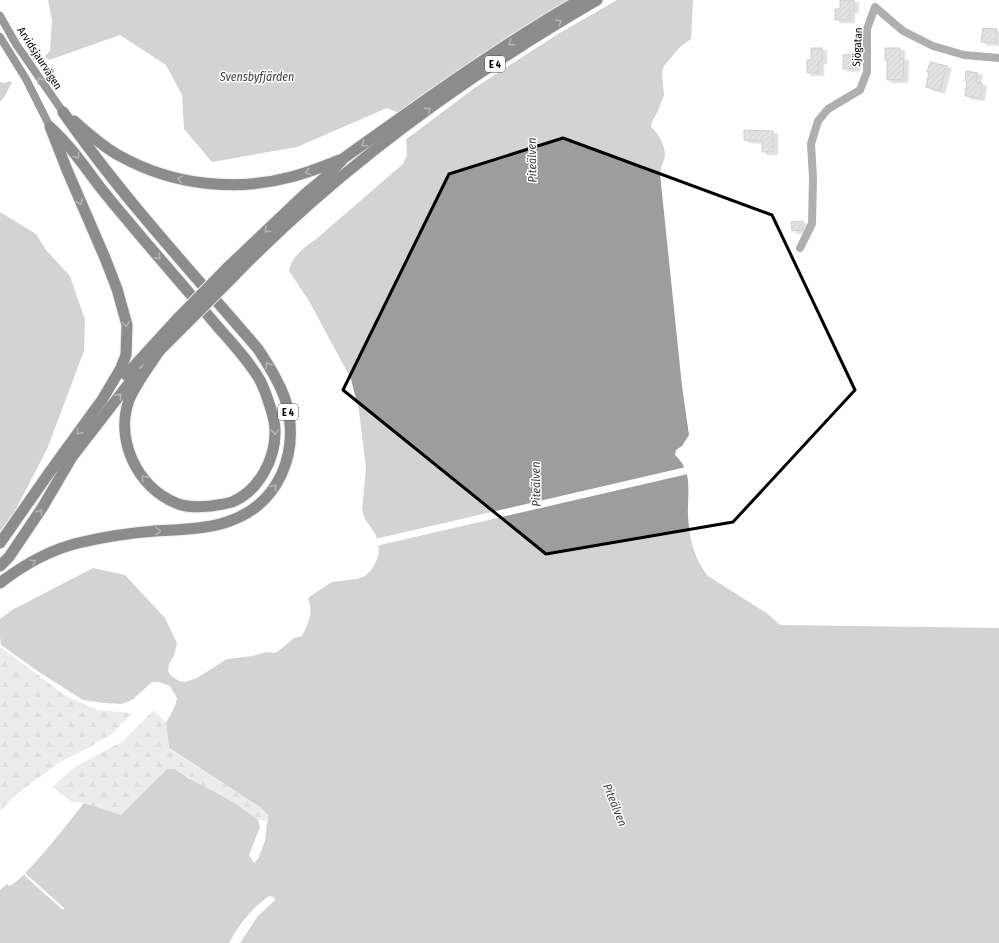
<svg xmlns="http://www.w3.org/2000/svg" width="999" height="943" viewBox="0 0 999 943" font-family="'Fira Sans Condensed',sans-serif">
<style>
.forest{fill:url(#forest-firs)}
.water{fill:#9d9d9d}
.pier{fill:#fff}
.building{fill:url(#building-hatch);stroke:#939393;filter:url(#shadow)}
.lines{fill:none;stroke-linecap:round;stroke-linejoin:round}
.trunk-casing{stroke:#dbdbdb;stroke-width:13}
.minor{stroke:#4f4f4f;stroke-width:8}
.secondary{stroke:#1c1c1c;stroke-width:8}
.trunk{stroke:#000;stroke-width:11}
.trunk-bridge-casing{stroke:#dbdbdb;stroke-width:13;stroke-linecap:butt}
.trunk-bridge{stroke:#000;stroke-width:11}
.oneway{stroke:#595959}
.oneway2{stroke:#606060}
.marked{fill:none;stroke:#000;stroke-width:3;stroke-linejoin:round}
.labels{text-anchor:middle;stroke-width:3;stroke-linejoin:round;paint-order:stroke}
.shield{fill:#fff;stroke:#4c4c4c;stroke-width:1}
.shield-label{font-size:10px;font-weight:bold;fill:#000}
.street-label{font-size:11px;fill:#000;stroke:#fff}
.water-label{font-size:12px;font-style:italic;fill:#3e3e3e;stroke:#fff}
</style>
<defs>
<pattern id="forest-firs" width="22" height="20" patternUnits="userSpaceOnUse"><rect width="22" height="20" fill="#d6d6d6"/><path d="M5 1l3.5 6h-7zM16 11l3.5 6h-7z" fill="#b6b6b6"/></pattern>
<pattern id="building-hatch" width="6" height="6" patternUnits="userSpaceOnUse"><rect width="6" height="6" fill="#bfbfbf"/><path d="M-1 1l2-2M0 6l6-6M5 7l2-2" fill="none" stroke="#a2a2a2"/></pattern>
<filter id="shadow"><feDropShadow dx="4.5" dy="2.5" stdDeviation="0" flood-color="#0004"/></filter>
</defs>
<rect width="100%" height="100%" fill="#fff"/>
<g class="forest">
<path d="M0 647 66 696 98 710 132 713 112 734 88 748 60 762 14 796 0 811Z"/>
<path d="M154 710 166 723 169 749 260 807 268 815 266 821 258 820 175 769H167L121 815 84 803 72 802 52 787 75 767 123 741Z"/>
</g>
<g class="water">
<path d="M48 0H693L691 39 679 48 664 66 662 72 664 95 658 111 652 122 651 127C658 133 665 145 665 155 664 161 661 166 660 174L682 386 689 435 682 446 676 450 675 455C694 472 687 493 688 516 689 537 694 559 708 576L768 614 780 625 999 628V943H240L258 916 275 900 274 897 269 896C252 908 239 924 229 943H0V890L7 884 9 886C23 882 72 818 84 803L121 815 167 769H175L188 778 233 802 258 820 260 827 249 855 254 863 258 859 265 841 268 815 260 807 169 748 166 723 175 706 177 698 170 686 159 682H152L132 700 122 704 104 703 83 700 39 672 1 645 0 637V619L12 610 93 568 125 575 165 618 177 643 174 656 169 664 168 671 171 676 179 681 185 682 197 678 227 659 252 656 266 652 275 653 281 649 294 638 302 636C308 623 314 613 308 599L309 597 332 582 357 579 365 576 373 568 378 557 379 550 376 535 365 519 362 510 366 468 359 411 351 379 309 301 289 271C291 258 304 247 315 240L403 164 407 155 406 138 401 117 397 112 387 108 297 147 212 162 184 129 182 95 166 65 120 35 49 60 46 58 45 56 50 51 52 20Z"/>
<path d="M10 81 12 82 5 96 0 102V82L5 83Z"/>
<path d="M0 212 36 234 46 250 70 276 85 320 84 351 47 449 14 513 0 531Z"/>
</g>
<g class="pier">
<path d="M580 0H617L558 34 476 87 404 141 400 119Z"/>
<path d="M686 467 688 474 376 546 375 539Z"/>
<path d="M25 873 64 908 63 910 26 877 24 874Z"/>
</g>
<g class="building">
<path d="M840 0H854V10H850V20H835V9H840Z"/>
<path d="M983 28 997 29 995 43 981 42Z"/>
<path d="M811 48H822V61H819V73H807V60H811Z"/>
<path d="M885 48H900V58H904L903 80H887V60H885Z"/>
<path d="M855 54 856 68 843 69V55Z"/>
<path d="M930 62 947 66 940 91 926 87 929 72H927Z"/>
<path d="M966 71 978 73 976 82 982 83 980 98 965 96 967 81H965Z"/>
<path d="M744 130 773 131V152H762V141L744 140Z"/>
<path d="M803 221V230L792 231 791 222Z"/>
</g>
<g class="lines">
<defs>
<g id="trunk">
<path d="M74 121C88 133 103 147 120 156 172 185 234 192 291 177 308 173 324 166 340 160"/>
<path d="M50 127C70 145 84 166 100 187 114 205 129 222 143 239 168 268 193 297 217 326 232 343 250 362 261 382 266 393 275 418 275 430 276 458 259 491 232 502 225 504 218 505 211 506 200 507 187 508 176 503 137 487 115 440 129 400 136 383 149 367 159 351"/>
<path d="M227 268 304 195 329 174 344 158C421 103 498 47 580 0"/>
<path d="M235 275C341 166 466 76 597 0"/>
<path d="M153 357 187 323"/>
<path d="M126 375 179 317"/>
<path d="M0 543 49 473 102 400 121 368 126 355 127 325 117 289 105 258 67 170 51 129"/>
<path d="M0 566 9 557 42 508 72 457 137 373"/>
<path d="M0 583C22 566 50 550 78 543 103 537 129 533 155 531 177 530 207 529 227 522 279 505 300 453 286 402 281 385 268 364 258 349 191 271 121 196 63 112"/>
</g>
</defs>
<use href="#trunk" class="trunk-casing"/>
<path class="minor" d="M800 248 812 224 813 178 811 144 818 121 828 109 860 90 867 72V29L875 7 903 31 933 46 964 55 999 58"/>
<g class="secondary">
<path d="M0 16 16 44 63 112"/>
<path d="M0 37 26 79 50 127"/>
</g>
<use href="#trunk" class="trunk"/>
<defs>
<g id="trunk-bridge">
<path d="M179 317 227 268"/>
<path d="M187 323 235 275"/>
</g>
</defs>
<use href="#trunk-bridge" class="trunk-bridge-casing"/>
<use href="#trunk-bridge" class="trunk-bridge"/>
</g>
<defs><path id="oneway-chevron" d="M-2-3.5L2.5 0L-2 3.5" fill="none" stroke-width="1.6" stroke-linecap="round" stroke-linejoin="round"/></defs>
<g class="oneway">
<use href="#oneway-chevron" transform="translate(559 22) rotate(-31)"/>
<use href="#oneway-chevron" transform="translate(511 43) rotate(147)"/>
<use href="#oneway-chevron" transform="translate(428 110) rotate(-36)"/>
<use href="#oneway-chevron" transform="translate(364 144) rotate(145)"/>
<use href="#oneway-chevron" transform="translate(77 156) rotate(53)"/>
<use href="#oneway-chevron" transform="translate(308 172) rotate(162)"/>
<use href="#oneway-chevron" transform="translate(180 179) rotate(-169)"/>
<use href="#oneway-chevron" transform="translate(80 202) rotate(67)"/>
<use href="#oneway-chevron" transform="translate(267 230) rotate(137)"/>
<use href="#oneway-chevron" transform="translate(158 257) rotate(49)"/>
<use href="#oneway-chevron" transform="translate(126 324) rotate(82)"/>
<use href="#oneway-chevron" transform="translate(268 365) rotate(-121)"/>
<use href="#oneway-chevron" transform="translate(119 396) rotate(-52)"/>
<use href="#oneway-chevron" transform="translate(79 432) rotate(127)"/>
<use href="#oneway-chevron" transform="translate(275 432) rotate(88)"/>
<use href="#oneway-chevron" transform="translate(144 478) rotate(-130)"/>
<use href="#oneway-chevron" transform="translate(274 487) rotate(-54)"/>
<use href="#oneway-chevron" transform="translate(40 512) rotate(-56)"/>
<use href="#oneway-chevron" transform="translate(158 531) rotate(-4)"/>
<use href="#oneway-chevron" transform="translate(33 562) rotate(-30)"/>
</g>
<use class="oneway2" href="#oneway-chevron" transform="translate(40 80) rotate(-124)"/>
<path d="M0 0H999V943H0ZM563 138 772 215 855 390 733 522 546 554 343 390 449 174Z" fill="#fff" fill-opacity=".55" fill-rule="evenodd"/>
<path class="marked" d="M563 138 772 215 855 390 733 522 546 554 343 390 449 174Z"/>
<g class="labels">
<g class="shield">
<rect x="485" y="56" width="20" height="16" rx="3"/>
<rect x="278" y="404" width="20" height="16" rx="3"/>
</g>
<g class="shield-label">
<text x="495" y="68">E 4</text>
<text x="288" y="416">E 4</text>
</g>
<g class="street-label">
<text transform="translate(857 47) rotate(-87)" y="4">Sjögatan</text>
<text transform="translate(40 58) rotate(57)" y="4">Arvidsjaurvägen</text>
</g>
<g class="water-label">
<text x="257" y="81">Svensbyfjärden</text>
<text transform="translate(532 160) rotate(-91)" y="4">Piteälven</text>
<text transform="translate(536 484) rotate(-91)" y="4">Piteälven</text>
<text transform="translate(615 805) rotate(68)" y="4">Piteälven</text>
</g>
</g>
</svg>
